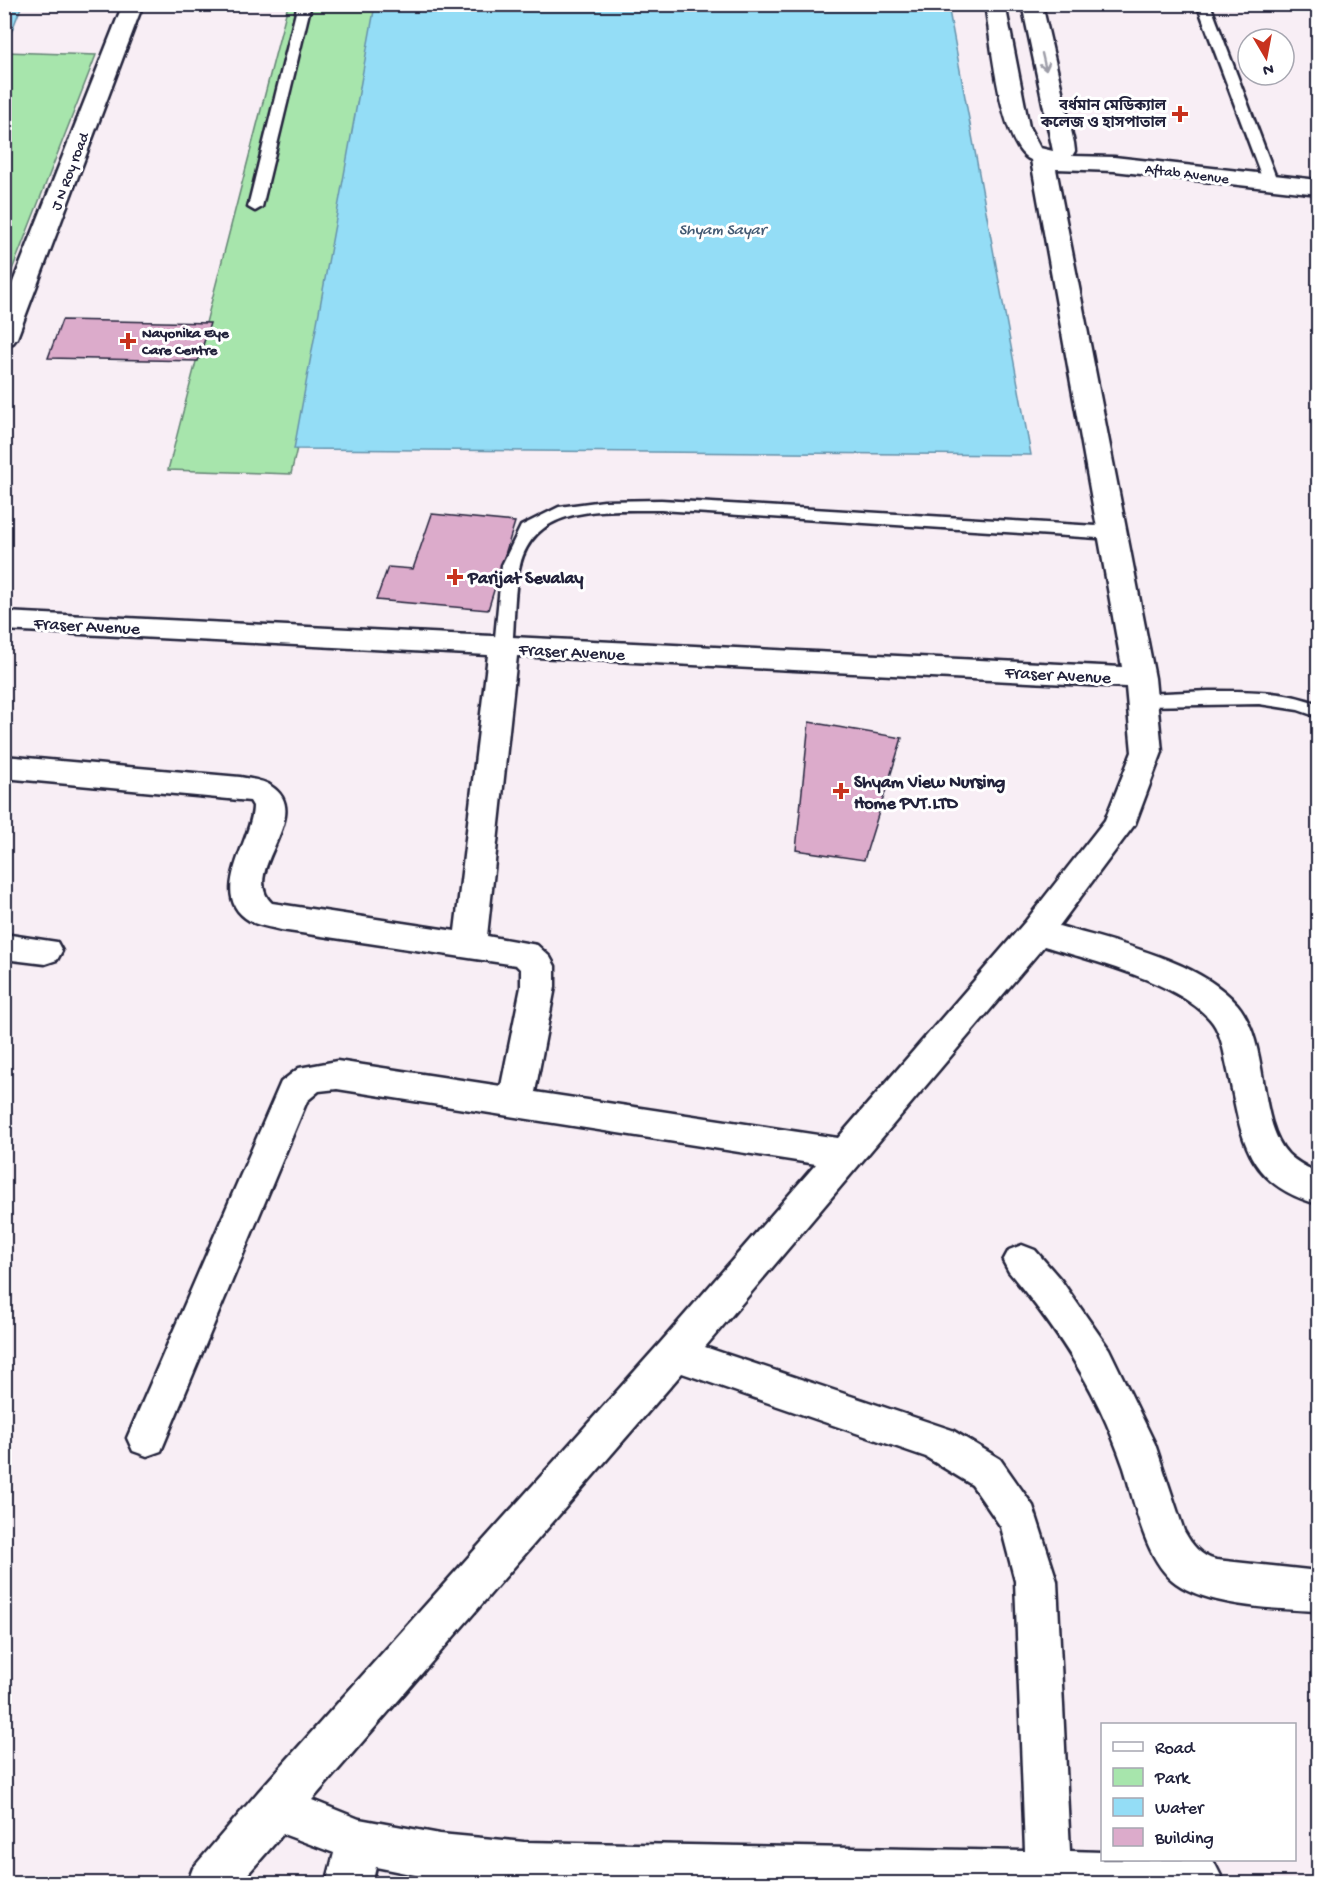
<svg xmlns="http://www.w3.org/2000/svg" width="1323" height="1888" viewBox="0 0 1323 1888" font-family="'Gochi Hand','Noto Sans Bengali',sans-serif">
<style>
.green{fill:#a7e5ac;stroke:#648474;stroke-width:1.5}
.water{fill:#94ddf6;stroke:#6692ab;stroke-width:1.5}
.building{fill:#dcabcb;stroke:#22223b;stroke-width:1.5}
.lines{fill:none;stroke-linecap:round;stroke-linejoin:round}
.service-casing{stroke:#22223b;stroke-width:5}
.minor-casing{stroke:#22223b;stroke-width:5}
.service{fill:#fff;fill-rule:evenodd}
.minor{fill:#fff;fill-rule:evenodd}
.oneway{stroke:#9c9ca7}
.poi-dot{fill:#c8321e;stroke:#fff;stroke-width:2}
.labels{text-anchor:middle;stroke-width:6;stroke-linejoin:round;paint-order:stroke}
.far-poi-label{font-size:15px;font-weight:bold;fill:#22223b;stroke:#fff;text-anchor:end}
.far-street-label{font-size:15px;fill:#22223b;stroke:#fff}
.far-water-label{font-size:16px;font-style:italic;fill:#445a73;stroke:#fff}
.poi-label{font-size:18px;font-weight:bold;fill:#22223b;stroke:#fff;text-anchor:start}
.street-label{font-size:18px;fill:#22223b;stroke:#fff}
</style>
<rect width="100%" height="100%" fill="#f8eef5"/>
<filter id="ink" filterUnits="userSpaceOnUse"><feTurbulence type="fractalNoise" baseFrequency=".0167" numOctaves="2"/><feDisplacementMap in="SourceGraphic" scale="12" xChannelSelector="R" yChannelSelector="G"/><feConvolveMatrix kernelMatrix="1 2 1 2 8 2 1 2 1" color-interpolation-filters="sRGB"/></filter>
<g filter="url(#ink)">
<g class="green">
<path d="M288 5H399L291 474 168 470Z"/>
<path d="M5 52 96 55 5 288 4 52Z"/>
</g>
<g class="water">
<path d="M5 4 22 5 6 45H4Z"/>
<path d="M375 5H948L1031 455 294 449Z"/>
</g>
<g class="building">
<path d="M62 320 210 323 198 361 48 358Z"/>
<path d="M432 514 515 522 488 610 376 600 388 567 413 569Z"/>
<path d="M809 722 902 738 864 860 796 850Z"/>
</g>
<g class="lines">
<defs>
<g id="service">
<path d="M298 4H311L262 207 255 211 248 207Z"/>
<path d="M1197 4H1210L1278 183 1276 186H1266L1264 183Z"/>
<path d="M661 500 1113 527 1122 533 1113 539 661 510C609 511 536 502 520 565 513 591 515 622 512 648L510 652H496L494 648 502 565 521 526 559 507 604 501Z"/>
<path d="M1209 691C1245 691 1284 690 1318 704V717L1298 710 1259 704 1143 706 1136 705 1134 700 1136 695 1143 694Z"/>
</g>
<g id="minor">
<path d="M123 4H143L17 338 13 343 4 345V305Z"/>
<path d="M985 4H1005L1029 127 1040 148 1053 151 1022 4H1042L1074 143 1075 151 1072 156 1114 157 1318 180V194L1114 171 1056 169 1155 678 1162 752 1135 824 1059 926C1113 942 1199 960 1237 1004 1271 1045 1256 1119 1288 1154 1296 1162 1308 1168 1318 1173V1204C1239 1183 1242 1129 1226 1062 1224 1050 1220 1033 1213 1023 1183 983 1090 960 1044 946L705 1347 952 1430 1000 1459 1033 1506 1057 1581 1070 1851 1102 1852V1860H1213L1221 1876 1218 1884H481L440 1880 376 1867 372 1884H326L334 1853 283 1834 239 1884H187L193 1868 258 1792 661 1342 816 1164 337 1089 319 1091 307 1101 161 1451 147 1456 133 1451 127 1438 281 1082 299 1068 337 1061 501 1086 521 987V970L516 965 281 930C271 927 258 926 250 921 206 896 253 840 253 806L250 801 4 778V756L240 777C249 779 263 780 271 786 316 815 238 872 272 903L455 931 488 655 4 630V612L1122 667 1031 160C1000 147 991 38 985 4ZM517 656 1126 687 1132 752 1105 820 1025 922 838 1138 535 1092 555 987V966L550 957 537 945 487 936ZM682 1373 926 1457 972 1485 1001 1527 1015 1581 1025 1851 524 1842 440 1834 359 1819 312 1800Z"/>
<path d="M4 934 57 942 62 951 57 960 45 964 4 959Z"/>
<path d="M1022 1245 1035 1250 1061 1280 1109 1349 1155 1444 1184 1531C1192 1545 1200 1556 1216 1560L1318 1571V1611C1279 1609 1209 1607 1176 1583 1145 1561 1135 1503 1124 1468 1117 1448 1109 1428 1100 1409 1076 1358 1045 1315 1009 1272L1003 1261 1009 1250Z"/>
</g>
</defs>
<use href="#service" class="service-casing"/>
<use href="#minor" class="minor-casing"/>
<use href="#service" class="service"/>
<use href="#minor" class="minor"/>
</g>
<defs><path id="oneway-shaft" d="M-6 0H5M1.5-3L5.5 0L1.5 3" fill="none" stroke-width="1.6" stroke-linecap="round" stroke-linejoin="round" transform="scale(1.5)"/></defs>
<use class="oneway" href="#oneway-shaft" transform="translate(1044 62) rotate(77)"/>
</g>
<g class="poi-dot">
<path d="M1177 105h6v6h6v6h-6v6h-6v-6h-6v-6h6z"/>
<path d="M125 332h6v6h6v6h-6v6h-6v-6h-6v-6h6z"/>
<path d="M452 568h6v6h6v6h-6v6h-6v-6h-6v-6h6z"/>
<path d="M838 782h6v6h6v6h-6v6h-6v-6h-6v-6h6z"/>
</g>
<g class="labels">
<g class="far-poi-label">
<text x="1166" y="110">বর্ধমান মেডিক্যাল<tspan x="1166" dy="17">কলেজ ও হাসপাতাল</tspan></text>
<text x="142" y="337" text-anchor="start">Nayonika Eye<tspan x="142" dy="17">Care Centre</tspan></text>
</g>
<g class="far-street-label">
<text transform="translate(69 171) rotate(-69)" y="5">J N Roy road</text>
<text transform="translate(1187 173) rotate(7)" y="5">Aftab Avenue</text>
</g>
<g class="far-water-label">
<text x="722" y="234">Shyam Sayar</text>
</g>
<g class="poi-label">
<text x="468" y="583">Parijat Sevalay</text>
<text x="854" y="787">Shyam View Nursing<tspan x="854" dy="21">Home PVT.LTD</tspan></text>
</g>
<g class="street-label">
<text transform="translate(87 625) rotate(3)" y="6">Fraser Avenue</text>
<text transform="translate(572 651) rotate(3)" y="6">Fraser Avenue</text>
<text transform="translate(1058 674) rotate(3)" y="6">Fraser Avenue</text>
</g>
</g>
<rect width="1323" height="1888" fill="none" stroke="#fff" stroke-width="24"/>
<rect x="12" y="12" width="1299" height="1864" fill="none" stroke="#22223b" stroke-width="2" filter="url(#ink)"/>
<rect x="1101" y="1723" width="195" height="138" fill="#ffffff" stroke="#a7a7b1" stroke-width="1.5"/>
<rect x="1113" y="1742" width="30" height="9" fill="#ffffff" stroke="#a7a7b1" stroke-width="1.5"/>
<text x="1155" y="1753" font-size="18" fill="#22223b">Road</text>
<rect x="1113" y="1768" width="30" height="18" fill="#a7e5ac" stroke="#a7a7b1" stroke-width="1.5"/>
<text x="1155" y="1783" font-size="18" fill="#22223b">Park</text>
<rect x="1113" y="1798" width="30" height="18" fill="#94ddf6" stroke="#a7a7b1" stroke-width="1.5"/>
<text x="1155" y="1813" font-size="18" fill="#22223b">Water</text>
<rect x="1113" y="1828" width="30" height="18" fill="#dcabcb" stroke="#a7a7b1" stroke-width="1.5"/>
<text x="1155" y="1843" font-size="18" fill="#22223b">Building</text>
<g transform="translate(1266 57) rotate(170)"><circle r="28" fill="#ffffff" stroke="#a7a7b1" stroke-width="1.5"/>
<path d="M0-4.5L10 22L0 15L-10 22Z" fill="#c8321e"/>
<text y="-9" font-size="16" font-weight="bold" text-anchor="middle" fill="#22223b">N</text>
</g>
</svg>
